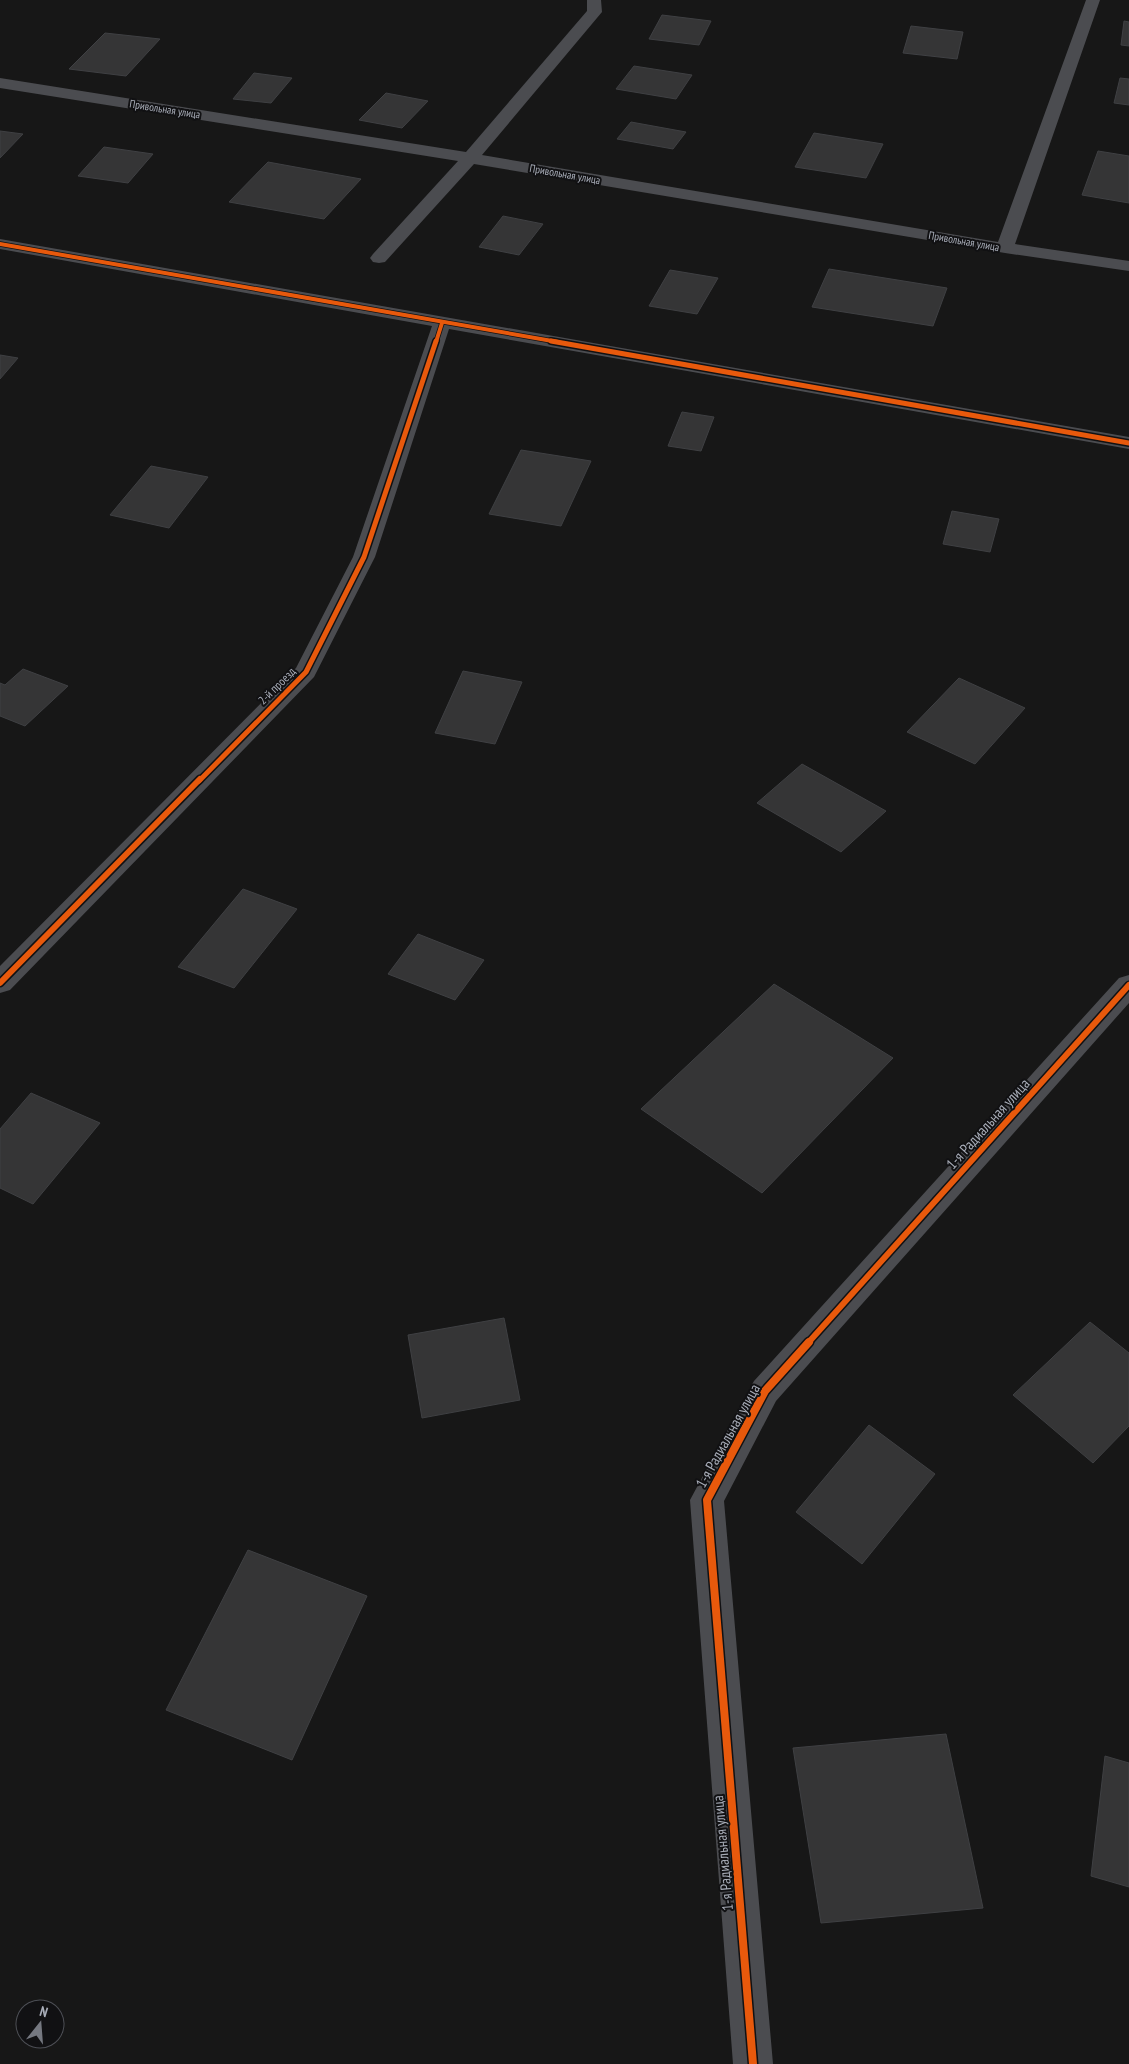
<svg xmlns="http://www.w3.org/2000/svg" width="1129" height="2064" viewBox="0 0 1129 2064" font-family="'PT Sans Narrow',sans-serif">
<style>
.building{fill:#353536;stroke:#3f4043}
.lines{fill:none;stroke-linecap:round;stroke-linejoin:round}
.street{fill:#4b4c50;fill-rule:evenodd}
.cycleway-far3-casing{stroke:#111113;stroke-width:5.5}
.cycleway-far2-casing{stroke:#111113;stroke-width:8}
.cycleway-far1-casing{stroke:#111113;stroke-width:9}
.cycleway-casing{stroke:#111113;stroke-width:11}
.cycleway-far3{stroke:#e8590c;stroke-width:4}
.cycleway-far2{stroke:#e8590c;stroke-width:5}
.cycleway-far1{stroke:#e8590c;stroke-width:6}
.cycleway{stroke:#e8590c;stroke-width:8}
.labels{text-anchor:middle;stroke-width:4;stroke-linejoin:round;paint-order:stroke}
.far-street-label{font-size:11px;fill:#a8adb8;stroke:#111113}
.street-label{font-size:12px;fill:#a8adb8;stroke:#111113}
.near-street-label{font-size:15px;fill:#a8adb8;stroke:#111113}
</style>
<rect width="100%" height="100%" fill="#171717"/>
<g class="building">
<path d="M662 15 711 21 699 45 649 39Z"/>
<path d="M1124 21 1129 22V46L1121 45Z"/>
<path d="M911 26 963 32 957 59 903 53Z"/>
<path d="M105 33 160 39 126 76 69 69Z"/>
<path d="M634 66 692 75 676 99 616 89Z"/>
<path d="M254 73 292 78 271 103 233 99Z"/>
<path d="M1120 78 1129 79V105L1114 103Z"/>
<path d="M386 93 428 101 402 128 359 120Z"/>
<path d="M631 122 686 132 673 149 617 139Z"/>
<path d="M0 131 23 134 0 158Z"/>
<path d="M814 133 883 144 866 178 795 167Z"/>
<path d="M104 147 153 154 128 183 78 176Z"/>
<path d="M1098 151 1129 156V203L1082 195Z"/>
<path d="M268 162 361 179 324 219 229 202Z"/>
<path d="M503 216 543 224 519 255 479 247Z"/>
<path d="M829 269 947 288 933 326 812 307Z"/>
<path d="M670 270 718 278 697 314 649 306Z"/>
<path d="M0 355 18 358 0 379Z"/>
<path d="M682 412 714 417 701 451 668 446Z"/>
<path d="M521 450 591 461 561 526 489 514Z"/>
<path d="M151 466 208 477 169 528 110 515Z"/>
<path d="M952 511 999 519 990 552 943 544Z"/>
<path d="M23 669 68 686 25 726 0 716V683L5 685Z"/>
<path d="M463 671 522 682 495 744 435 733Z"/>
<path d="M959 678 1025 708 975 764 907 732Z"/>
<path d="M802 764 886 811 841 852 757 803Z"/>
<path d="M243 889 297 909 234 988 178 967Z"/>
<path d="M418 934 484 960 455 1000 388 974Z"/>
<path d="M774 984 893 1058 762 1193 641 1109Z"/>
<path d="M31 1093 100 1123 33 1204 0 1188V1129Z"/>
<path d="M504 1318 520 1400 422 1418 408 1335Z"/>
<path d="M1090 1322 1129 1353V1426L1093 1463 1013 1395Z"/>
<path d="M869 1425 935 1474 862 1564 796 1512Z"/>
<path d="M248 1550 367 1596 292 1760 166 1710Z"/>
<path d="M946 1734 983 1908 821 1923 793 1748Z"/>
<path d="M1105 1756 1129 1763V1887L1091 1876Z"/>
</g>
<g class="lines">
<g class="street">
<path d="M587 0H601L602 12 482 155 998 242 1086 0H1100L1015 244 1129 261V271L1005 253 474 164 385 262 379 263 373 262 370 258 373 254 458 161 0 88V78L466 152 587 11Z"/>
<path d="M0 239 1129 437V449L449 329 375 557 314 677 10 990 0 993V966L296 668 353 557 432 326 0 249Z"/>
<path d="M1129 975V1003L776 1401 724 1501 773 2064H733L690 1500 754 1381 1119 978Z"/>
</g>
<defs>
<g id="cycleway-far3">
<path d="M0 244 558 342"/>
<path d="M436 342 442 323"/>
</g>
<g id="cycleway-far2">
<path d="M551 341 1129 443"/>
<path d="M199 781 306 672 364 557 436 341"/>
</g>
<g id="cycleway-far1">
<path d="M0 983 200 779"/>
<path d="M808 1343 1129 985"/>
</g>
<path id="cycleway" d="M753 2064 707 1500 765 1391 809 1342"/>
</defs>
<use href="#cycleway-far3" class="cycleway-far3-casing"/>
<use href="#cycleway-far2" class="cycleway-far2-casing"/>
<use href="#cycleway-far1" class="cycleway-far1-casing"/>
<use href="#cycleway" class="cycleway-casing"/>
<use href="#cycleway-far3" class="cycleway-far3"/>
<use href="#cycleway-far2" class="cycleway-far2"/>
<use href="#cycleway-far1" class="cycleway-far1"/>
<use href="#cycleway" class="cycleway"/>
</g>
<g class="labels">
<g class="far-street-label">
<text transform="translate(165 109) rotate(9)" y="4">Привольная улица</text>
<text transform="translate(565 174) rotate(10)" y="4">Привольная улица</text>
<text transform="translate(964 241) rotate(10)" y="4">Привольная улица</text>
</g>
<g class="street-label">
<text transform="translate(277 686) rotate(-45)" y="4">2-й проезд</text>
</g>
<g class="near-street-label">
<text transform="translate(988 1124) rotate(-48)" y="5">1-я Радиальная улица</text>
<text transform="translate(728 1436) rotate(-61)" y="5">1-я Радиальная улица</text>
<text transform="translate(723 1853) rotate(-95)" y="5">1-я Радиальная улица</text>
</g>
</g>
<g transform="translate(40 2024) rotate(17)"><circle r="24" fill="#111113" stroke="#4d4f55"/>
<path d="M0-4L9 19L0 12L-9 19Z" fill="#757880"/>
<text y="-8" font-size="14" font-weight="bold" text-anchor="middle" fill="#a8adb8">N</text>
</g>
</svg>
